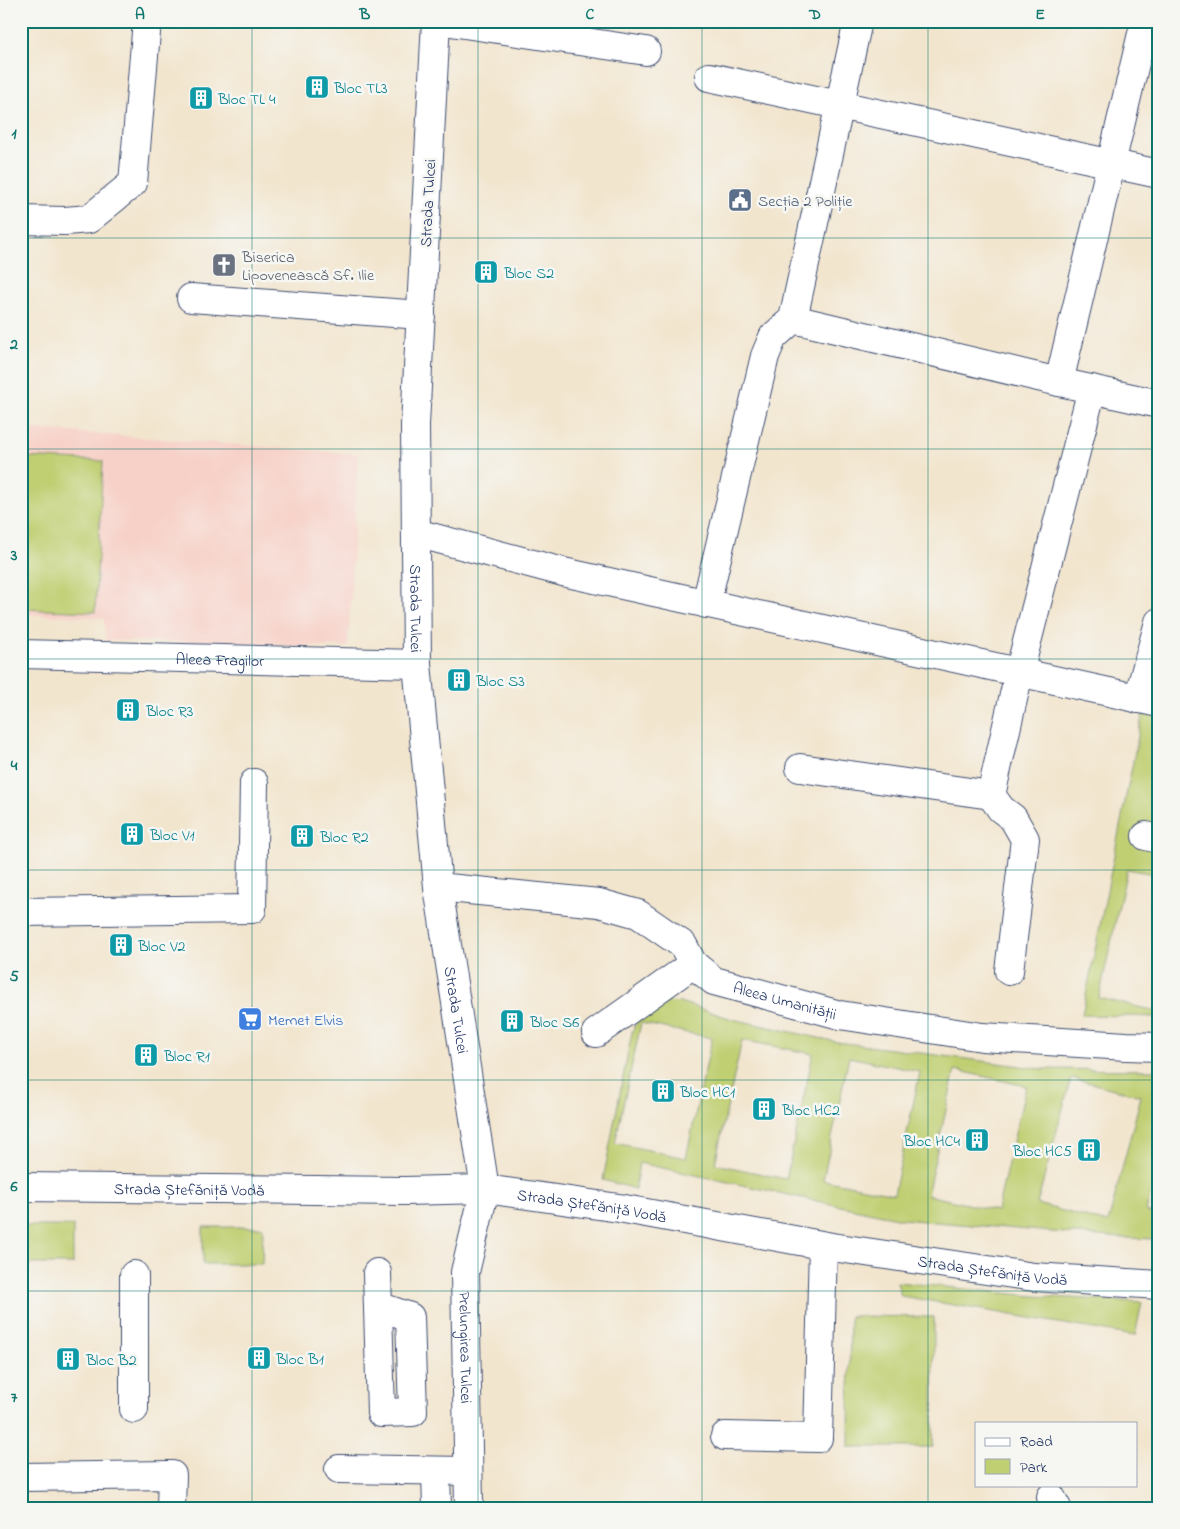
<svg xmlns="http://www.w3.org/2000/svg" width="1180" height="1529" viewBox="0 0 1180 1529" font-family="'Indie Flower',sans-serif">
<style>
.built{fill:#f7d1c8}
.green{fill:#c0cf72;stroke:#6e7f68;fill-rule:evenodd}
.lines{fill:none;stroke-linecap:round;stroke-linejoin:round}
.minor-casing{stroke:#3b4a6f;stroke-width:30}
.minor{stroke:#fff;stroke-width:28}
.grid{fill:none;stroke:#0f766e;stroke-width:1;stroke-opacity:0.55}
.labels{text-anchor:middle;stroke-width:5;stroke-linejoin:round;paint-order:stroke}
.culture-label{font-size:16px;fill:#0d838f;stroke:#f6f6f2;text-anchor:start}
.service-label{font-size:16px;fill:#4e5e75;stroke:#f6f6f2;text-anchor:start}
.street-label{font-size:16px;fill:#1b2f5e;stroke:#f6f6f2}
.worship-label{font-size:16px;fill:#5b616d;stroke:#f6f6f2;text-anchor:start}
.shop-label{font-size:16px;fill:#366cbe;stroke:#f6f6f2;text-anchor:start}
.neatline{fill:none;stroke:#0f766e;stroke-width:2}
.grid-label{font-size:16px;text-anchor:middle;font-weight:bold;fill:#0f766e}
</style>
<rect width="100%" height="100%" fill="#f6f6f2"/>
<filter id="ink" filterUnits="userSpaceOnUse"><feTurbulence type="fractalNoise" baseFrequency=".02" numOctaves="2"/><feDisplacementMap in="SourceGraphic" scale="10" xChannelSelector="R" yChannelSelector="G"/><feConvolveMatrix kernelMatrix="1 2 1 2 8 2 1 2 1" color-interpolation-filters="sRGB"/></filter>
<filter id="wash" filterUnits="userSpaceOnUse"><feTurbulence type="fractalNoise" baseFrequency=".0096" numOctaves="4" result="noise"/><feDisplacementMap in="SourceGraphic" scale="20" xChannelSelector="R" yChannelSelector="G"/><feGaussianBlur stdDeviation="1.12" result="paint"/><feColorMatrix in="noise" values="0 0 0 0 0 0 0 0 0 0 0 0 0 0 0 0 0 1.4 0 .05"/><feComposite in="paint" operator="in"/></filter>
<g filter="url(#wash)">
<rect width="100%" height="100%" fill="#f2e5ce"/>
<path class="built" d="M21 428 358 454 348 647 105 640 104 618 21 614Z"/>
<g class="green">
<path d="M21 457 103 461 95 612 21 609Z"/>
<path d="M1143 712 1159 716V825L1143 822 1140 844 1159 849V875L1127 869 1099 998 1156 1011 1159 1001V1017L1082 1015Z"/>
<path d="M668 1002 683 1003 732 1019 837 1042 1043 1069 1159 1070V1157L1146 1212 1159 1215V1239L1122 1238 901 1219 639 1163 635 1189 603 1180 632 1032 640 1016ZM641 1023 712 1038 686 1158 615 1143ZM742 1040 813 1054 786 1179 715 1164ZM849 1057 920 1072 894 1194 823 1180ZM955 1070 1026 1086 997 1211 927 1195ZM1071 1078 1141 1096 1108 1223 1037 1204Z"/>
<rect x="21" y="1226" width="52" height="38"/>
<path d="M203 1227H263L262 1264H203Z"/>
<path d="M897 1282 1033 1296 1142 1302 1135 1336 901 1296Z"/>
<path d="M850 1316 934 1317 933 1447H849Z"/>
</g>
</g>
<g filter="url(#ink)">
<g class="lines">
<defs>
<g id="minor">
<path id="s1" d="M436 21 415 425 417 664 438 887 485 1189 465 1272 469 1508"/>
<path d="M444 21 646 51"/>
<path d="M709 77 1159 174"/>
<path d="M21 220 65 221 89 219 133 183 147 21"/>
<path d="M191 298 421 315"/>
<path d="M793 319 1059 382 1159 404"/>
<path d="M1059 382 1145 21"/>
<path d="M416 533 563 572 1159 703"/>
<path d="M706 604 765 356 773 337 793 319 858 21"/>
<path id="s2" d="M21 654 417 664"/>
<path d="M1138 699 1159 622"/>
<path d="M800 768 991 795"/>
<path d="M1146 836 1159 839"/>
<path id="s3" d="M438 887 599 903 638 914 683 945 693 964 714 981 840 1015 982 1037 1126 1046 1159 1047"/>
<path d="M21 912 252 909 254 783"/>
<path d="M1009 971 1025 839 1013 818 1001 809 991 795 1019 673 1092 389"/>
<path d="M596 1033 693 964"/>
<path id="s4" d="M21 1187 405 1191 485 1189 619 1208 832 1247 1034 1277 1159 1285"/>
<path d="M377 1273 381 1413 413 1412 410 1317 378 1306"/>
<path d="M134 1275V1409"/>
<path d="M725 1436 818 1438 823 1246"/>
<path d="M339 1469 468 1471"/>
<path d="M436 1471 437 1508"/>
<path d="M21 1477 172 1475 171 1508"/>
<path d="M1051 1497 1057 1508"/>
</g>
</defs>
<use href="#minor" class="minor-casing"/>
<use href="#minor" class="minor"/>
</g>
</g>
<path class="grid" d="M252 21V1508M478 21V1508M702 21V1508M928 21V1508M21 238H1159M21 449H1159M21 659H1159M21 870H1159M21 1080H1159M21 1291H1159"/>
<defs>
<symbol id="building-square" viewBox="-11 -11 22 22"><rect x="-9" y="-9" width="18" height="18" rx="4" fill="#0f9aa8" stroke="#f6f6f2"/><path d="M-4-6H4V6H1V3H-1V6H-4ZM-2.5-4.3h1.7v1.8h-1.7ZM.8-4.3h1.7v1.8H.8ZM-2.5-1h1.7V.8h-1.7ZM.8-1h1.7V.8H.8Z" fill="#fff"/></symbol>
<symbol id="civic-square" viewBox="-11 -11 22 22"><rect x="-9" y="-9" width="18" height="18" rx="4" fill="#5c6f8a" stroke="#f6f6f2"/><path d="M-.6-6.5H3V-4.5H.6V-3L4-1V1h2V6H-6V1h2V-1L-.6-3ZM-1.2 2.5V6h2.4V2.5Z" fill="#fff"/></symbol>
<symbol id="church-square" viewBox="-11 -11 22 22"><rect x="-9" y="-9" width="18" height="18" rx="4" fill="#6b7280" stroke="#f6f6f2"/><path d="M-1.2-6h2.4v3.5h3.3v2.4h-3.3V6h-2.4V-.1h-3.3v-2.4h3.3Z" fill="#fff"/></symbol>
<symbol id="supermarket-square" viewBox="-11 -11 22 22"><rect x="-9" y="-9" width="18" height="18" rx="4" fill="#3f7fe0" stroke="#f6f6f2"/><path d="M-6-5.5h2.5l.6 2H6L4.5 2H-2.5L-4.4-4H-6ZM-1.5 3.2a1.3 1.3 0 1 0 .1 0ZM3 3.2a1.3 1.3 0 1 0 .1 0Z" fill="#fff"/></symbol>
</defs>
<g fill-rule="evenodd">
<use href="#building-square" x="303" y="73" width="28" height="28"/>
<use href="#building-square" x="187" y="84" width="28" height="28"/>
<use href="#civic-square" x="726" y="186" width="28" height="28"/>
<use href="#church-square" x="210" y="251" width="28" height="28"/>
<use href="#building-square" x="472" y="258" width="28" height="28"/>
<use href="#building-square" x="445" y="666" width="28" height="28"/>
<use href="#building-square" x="114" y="696" width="28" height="28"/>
<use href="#building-square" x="118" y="820" width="28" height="28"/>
<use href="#building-square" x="288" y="822" width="28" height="28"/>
<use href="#building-square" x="107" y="931" width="28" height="28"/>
<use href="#supermarket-square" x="236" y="1005" width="28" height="28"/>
<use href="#building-square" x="498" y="1007" width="28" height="28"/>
<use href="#building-square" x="132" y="1041" width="28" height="28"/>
<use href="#building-square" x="649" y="1077" width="28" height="28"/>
<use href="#building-square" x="750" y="1095" width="28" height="28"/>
<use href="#building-square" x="963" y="1126" width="28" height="28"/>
<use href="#building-square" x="1075" y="1136" width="28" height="28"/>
<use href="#building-square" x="245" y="1344" width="28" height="28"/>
<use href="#building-square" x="54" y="1345" width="28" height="28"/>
</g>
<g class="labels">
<g class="culture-label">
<text x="334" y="93">Bloc TL3</text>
<text x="218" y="104">Bloc TL 4</text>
<text x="504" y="278">Bloc S2</text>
<text x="476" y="686">Bloc S3</text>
<text x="146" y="716">Bloc R3</text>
<text x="150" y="840">Bloc V1</text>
<text x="320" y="842">Bloc R2</text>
<text x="138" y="951">Bloc V2</text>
<text x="530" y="1027">Bloc S6</text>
<text x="164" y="1061">Bloc R1</text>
<text x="680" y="1097">Bloc HC1</text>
<text x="782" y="1115">Bloc HC2</text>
<text x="960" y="1146" text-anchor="end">Bloc HC4</text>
<text x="1072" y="1156" text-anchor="end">Bloc HC5</text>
<text x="276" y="1364">Bloc B1</text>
<text x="86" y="1365">Bloc B2</text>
</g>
<g class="service-label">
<text x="758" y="206">Secția 2 Poliție</text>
</g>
<g class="street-label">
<text transform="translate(427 203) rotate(-87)" y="6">Strada Tulcei</text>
<text dy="6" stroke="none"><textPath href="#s1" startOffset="588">Strada Tulcei</textPath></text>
<text dy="6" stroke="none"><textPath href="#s2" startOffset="199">Aleea Fragilor</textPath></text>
<text dy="6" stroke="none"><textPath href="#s3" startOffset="379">Aleea Umanității</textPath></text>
<text dy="6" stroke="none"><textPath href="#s1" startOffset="992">Strada Tulcei</textPath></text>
<text dy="6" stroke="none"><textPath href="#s4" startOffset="168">Strada Ștefăniță Vodă</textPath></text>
<text dy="6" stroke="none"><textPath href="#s4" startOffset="572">Strada Ștefăniță Vodă</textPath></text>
<text dy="6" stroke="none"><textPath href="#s4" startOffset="978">Strada Ștefăniță Vodă</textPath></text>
<text dy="6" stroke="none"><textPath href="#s1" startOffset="1334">Prelungirea Tulcei</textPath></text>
</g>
<g class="worship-label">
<text x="242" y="262">Biserica<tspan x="242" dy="18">Lipovenească Sf. Ilie</tspan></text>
</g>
<g class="shop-label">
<text x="268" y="1025">Memet Elvis</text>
</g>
</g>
<rect width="1180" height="1529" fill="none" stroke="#f6f6f2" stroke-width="55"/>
<rect x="975" y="1422" width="162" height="65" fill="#f6f6f2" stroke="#9ea6b7"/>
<rect x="985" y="1438" width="25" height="8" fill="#ffffff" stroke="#9ea6b7"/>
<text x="1020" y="1446" font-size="15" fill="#1b2f5e">Road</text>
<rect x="985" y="1459" width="25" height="15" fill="#c0cf72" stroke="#9ea6b7"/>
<text x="1020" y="1472" font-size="15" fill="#1b2f5e">Park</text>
<rect x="28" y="28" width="1124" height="1474" class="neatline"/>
<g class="grid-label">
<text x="140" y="19">A</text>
<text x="365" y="19">B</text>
<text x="590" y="19">C</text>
<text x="815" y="19">D</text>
<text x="1040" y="19">E</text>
<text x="14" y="138">1</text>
<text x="14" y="349">2</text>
<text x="14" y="560">3</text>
<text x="14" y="770">4</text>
<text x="14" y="981">5</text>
<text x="14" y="1191">6</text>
<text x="14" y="1402">7</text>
</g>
</svg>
